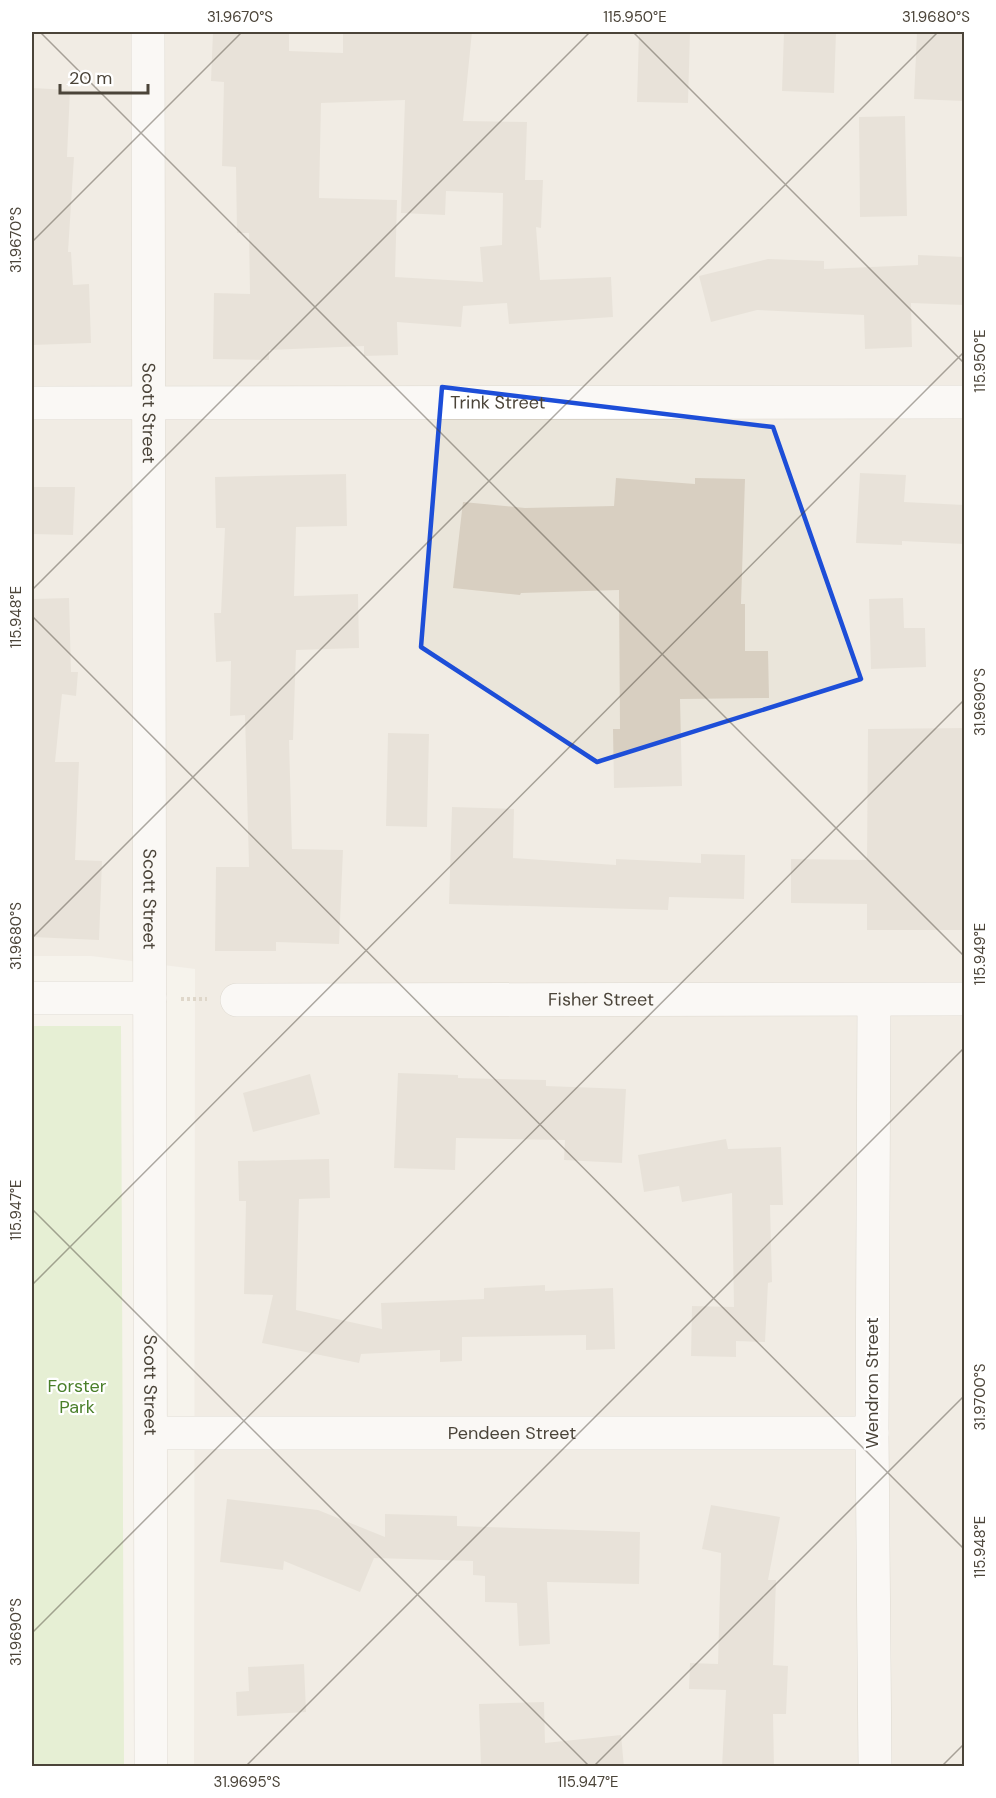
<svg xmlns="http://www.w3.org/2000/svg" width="996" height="1798" viewBox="0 0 996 1798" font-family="'DM Sans',sans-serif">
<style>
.residential{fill:#eae5da}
.green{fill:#d2eab5}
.building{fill:#d8cfc1;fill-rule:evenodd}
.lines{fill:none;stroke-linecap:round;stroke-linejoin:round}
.street-casing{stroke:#c2bbae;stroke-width:34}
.path{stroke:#c4b79f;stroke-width:4;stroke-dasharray:3 3;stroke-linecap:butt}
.street{stroke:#fff;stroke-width:33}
.marked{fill:none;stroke:#1d4ed8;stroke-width:4.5;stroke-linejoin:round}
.ticks{fill:none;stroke:#4b4439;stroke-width:1.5;stroke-opacity:0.45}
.labels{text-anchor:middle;stroke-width:4.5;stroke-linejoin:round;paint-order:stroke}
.street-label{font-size:18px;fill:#4b4439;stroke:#fff}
.park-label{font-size:18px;fill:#4a7f2a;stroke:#fff}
.neatline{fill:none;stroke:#4b4439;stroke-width:2}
.ticks-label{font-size:15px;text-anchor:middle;fill:#4b4439}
</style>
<rect width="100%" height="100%" fill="#f6f3ec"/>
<path class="residential" d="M32 32H964V1766H194L195 969 91 956H32Z"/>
<path class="green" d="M32 1026H121L124 1766H32Z"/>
<g class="building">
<path d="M213 32H289V51L343 53V34L472 32 463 121 527 122 525 180H543L541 228 536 227 540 280 611 277 613 317 509 324 507 303 463 306 461 327 397 322 398 355 364 356V346L269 350V360L213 359 214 293 250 294 249 233H237L236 167 222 166 224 82 211 81ZM405 100 401 213 445 215 446 191 503 193 502 245 480 247 483 282 395 277 397 200 319 198 321 103Z"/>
<path d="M639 32H690L688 103 637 102Z"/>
<path d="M784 32H836L834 93 782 91Z"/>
<path d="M917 32H964V101L914 99Z"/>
<path d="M32 88 70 90 67 157H74L68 252H71L73 285 89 284 91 343 32 345Z"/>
<path d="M905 116 907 216 860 217 859 117Z"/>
<path d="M918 255 964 257V305L911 303 912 347 865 349 864 315 757 310 711 322 699 276 768 259 824 261V269L918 265Z"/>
<path d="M860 473 906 475 904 502 964 505V544L902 541V545L856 543Z"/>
<path d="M346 474 347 526 296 527 294 596 358 594 359 648 296 650 293 740H289L292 849 343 850 339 944 276 942V951H215L216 867H249L245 715 230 716 231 661 216 662 214 613H221L225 528H216L215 477Z"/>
<path d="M616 478 695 484V478L745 479 741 604H745V651H768L769 698 680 699 682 786 614 788 613 729H620L619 590 521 593 520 595 453 588 463 502 525 508 614 506Z"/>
<path d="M32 487H75L73 535 32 534Z"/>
<path d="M69 598 71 672H78L76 696 62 694 55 762H79L75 860 102 861 99 940 32 937V599Z"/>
<path d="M903 598 904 628H925L926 667 871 669 869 599Z"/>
<path d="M964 728V930H867V904L791 903V859L867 860 868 729Z"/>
<path d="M388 733 429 734 427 827 386 826Z"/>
<path d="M452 807 514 809 513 858 616 865V859L701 863V854L745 855 744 899 669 897 668 910 449 904Z"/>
<path d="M398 1073 458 1075V1078L546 1080V1086L626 1089 622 1163 564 1160 565 1140 456 1138 455 1170 394 1168Z"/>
<path d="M310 1074 320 1114 253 1132 243 1093Z"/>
<path d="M726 1139 728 1149 781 1147 783 1205H770L772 1282 768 1283 765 1342 736 1341V1357L691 1356 692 1306 734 1307 732 1193 682 1202 679 1186 644 1192 638 1155Z"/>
<path d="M329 1159 330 1198 299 1199 296 1310 382 1329 381 1303 484 1299V1288L545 1285V1291L613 1288 615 1349 586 1350V1335L462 1337V1361L440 1362V1350L361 1354 359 1363 262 1343 273 1295 244 1294 246 1201H239L238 1161Z"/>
<path d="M227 1499 318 1510 385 1537V1514L457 1516V1526L640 1532 639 1584 547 1582 550 1644 519 1646 517 1603 485 1602V1576L473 1575V1561L374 1558 360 1592 284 1561 283 1570 220 1562Z"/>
<path d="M711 1505 780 1517 768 1580H776L773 1665 788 1666 786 1714H773L774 1767H722L726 1690 689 1689 690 1663 718 1664 721 1553 702 1549Z"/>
<path d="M304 1664 306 1712 237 1716 236 1692 249 1691 248 1667Z"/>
<path d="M544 1702 545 1743 621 1735 624 1767H481L479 1704Z"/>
</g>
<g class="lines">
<defs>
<g id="street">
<path id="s1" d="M148 32 151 1766"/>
<path id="s2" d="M32 403 964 402"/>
<path d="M32 998H150"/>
<path id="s3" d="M237 1000 964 999"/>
<path d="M874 1000 872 1433 875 1766"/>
<path id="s4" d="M152 1433H872"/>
</g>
</defs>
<use href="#street" class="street-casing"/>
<path class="path" d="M181 999H207"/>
<use href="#street" class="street"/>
</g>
<path d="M0 0H996V1798H0ZM442 387 773 427 861 679 597 762 421 647Z" fill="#f6f3ec" fill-opacity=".55" fill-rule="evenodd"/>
<path class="marked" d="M442 387 773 427 861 679 597 762 421 647Z"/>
<path class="ticks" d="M40 32 964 956M633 32 964 363M32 242 242 32M32 590 590 32M32 616 964 1549M32 938 938 32M32 1209 589 1766M32 1285 964 352M32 1633 964 700M246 1766 964 1048M594 1766 964 1396M942 1766 964 1744"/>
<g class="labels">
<g class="street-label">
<text dy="6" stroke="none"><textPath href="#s2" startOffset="466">Trink Street</textPath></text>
<text dy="6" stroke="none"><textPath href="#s1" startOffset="381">Scott Street</textPath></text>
<text dy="6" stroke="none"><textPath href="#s1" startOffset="867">Scott Street</textPath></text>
<text dy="6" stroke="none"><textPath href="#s3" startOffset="364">Fisher Street</textPath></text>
<text transform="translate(872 1383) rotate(-90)" y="6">Wendron Street</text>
<text dy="6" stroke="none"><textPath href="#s1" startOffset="1353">Scott Street</textPath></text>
<text dy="6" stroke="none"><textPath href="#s4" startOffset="360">Pendeen Street</textPath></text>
</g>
<g class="park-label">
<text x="77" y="1392">Forster<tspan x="77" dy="21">Park</tspan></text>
</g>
</g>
<rect width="996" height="1798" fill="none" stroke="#ffffff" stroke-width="66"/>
<path d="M60 84v9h88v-9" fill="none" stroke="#4b4439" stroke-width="3"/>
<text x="69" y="84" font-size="18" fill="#4b4439" stroke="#ffffff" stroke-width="4.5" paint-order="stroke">20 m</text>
<rect x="33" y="33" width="930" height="1732" class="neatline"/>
<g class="ticks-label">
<text x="240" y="22">31.9670°S</text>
<text x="635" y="22">115.950°E</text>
<text x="936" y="22">31.9680°S</text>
<text transform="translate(16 240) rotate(-90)" y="5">31.9670°S</text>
<text transform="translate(980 361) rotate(-90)" y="5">115.950°E</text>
<text transform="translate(16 617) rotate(-90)" y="5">115.948°E</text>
<text transform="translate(980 702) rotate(-90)" y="5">31.9690°S</text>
<text transform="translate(16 936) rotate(-90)" y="5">31.9680°S</text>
<text transform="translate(980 954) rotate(-90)" y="5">115.949°E</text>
<text transform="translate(16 1210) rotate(-90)" y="5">115.947°E</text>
<text transform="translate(980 1397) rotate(-90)" y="5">31.9700°S</text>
<text transform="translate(980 1547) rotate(-90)" y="5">115.948°E</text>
<text transform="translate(16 1632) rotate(-90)" y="5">31.9690°S</text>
<text x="247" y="1787">31.9695°S</text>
<text x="588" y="1787">115.947°E</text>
</g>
</svg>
